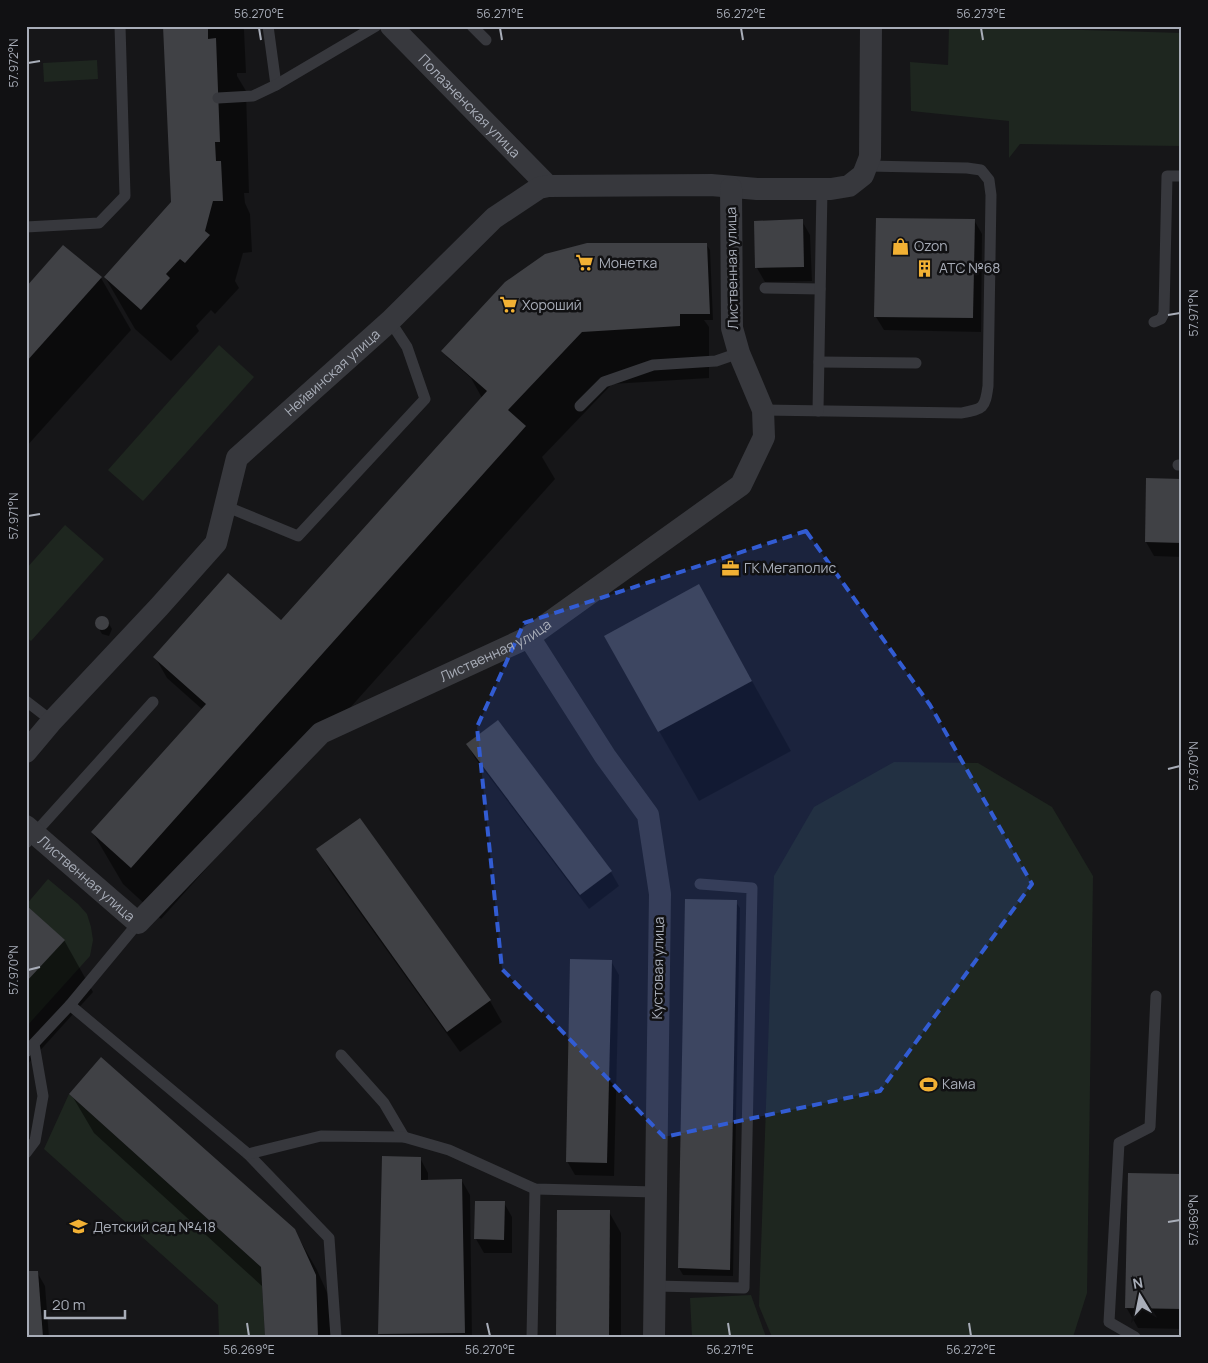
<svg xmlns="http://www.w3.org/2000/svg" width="1208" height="1363" viewBox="0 0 1208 1363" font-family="Manrope,sans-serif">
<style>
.green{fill:#1e261f}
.shadow{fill:#0007}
.building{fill:#404145}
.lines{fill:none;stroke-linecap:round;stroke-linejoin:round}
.lane{stroke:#37383d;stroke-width:11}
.street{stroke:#37383d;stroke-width:22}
.marked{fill:#325cd3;fill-opacity:0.2;stroke:#325cd3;stroke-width:4;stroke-dasharray:10 6;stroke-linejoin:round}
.ticks{fill:none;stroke:#a8adb8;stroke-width:2}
.labels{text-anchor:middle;stroke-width:5;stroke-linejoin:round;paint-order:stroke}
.street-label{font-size:14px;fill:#a8adb8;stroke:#111113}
.poi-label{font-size:14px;fill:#a8adb8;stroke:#111113;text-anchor:start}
.neatline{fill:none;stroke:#a8adb8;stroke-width:2}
.ticks-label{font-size:12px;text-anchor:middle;fill:#a8adb8}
</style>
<rect width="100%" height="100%" fill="#161618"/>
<g class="green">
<path d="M949 26H1018L1019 28 1182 33V146L1020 144 1009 158V121L911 111 910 62 948 65Z"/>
<path d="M97 60 98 79 44 82 43 63Z"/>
<path d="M219 345 254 377 143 501 108 470Z"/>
<path d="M65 525 104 559 31 641 26 637V569Z"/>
<path d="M894 762 978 763 1052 807 1093 876 1087 1293 1073 1337H772L759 1306 774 876 814 807Z"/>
<path d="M48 879 78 904 87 914 91 927 93 940 90 956 26 1027V982L64 940 26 905Z"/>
<path d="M69 1094 261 1267 265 1337H219L218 1305 44 1149Z"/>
<path d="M751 1295 766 1337H692L690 1298Z"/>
</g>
<g class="shadow">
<path d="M164 26H242L244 30 246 73H237V76L246 91 249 193H244L245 203 250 214 252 252 243 253 235 281 239 288 215 314 211 310 196 326 199 331 171 361 135 329 105 277 172 203Z"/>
<path d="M974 220 982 234 981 332 884 330 876 317Z"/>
<path d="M802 221 810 235 812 281 765 282 757 268 755 222Z"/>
<path d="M706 244 710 250 713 320H704L709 327V378L612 384 542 457 555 479 161 919 123 884 93 833 203 710 167 678 155 657 280 621 482 398 471 378 447 357 443 351Z"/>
<path d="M101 278 131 330 26 447V288Z"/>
<path d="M1148 480H1182V557L1154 556 1146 542Z"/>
<path d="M699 586 791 751 699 801 659 731Z"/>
<path d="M105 617 112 629 109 636 102 634 98 627 97 621 99 618Z"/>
<path d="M497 721 611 872 619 886 589 909 475 758 467 744Z"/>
<path d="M360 819 490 1001 502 1022 460 1052 330 871 318 850Z"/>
<path d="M736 902 740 908 733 1276 683 1275 679 1268Z"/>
<path d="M26 907 64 940 93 992 26 1066Z"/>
<path d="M611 961 619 975 614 1176 575 1175 567 1161Z"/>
<path d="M71 1094 294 1230 317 1270 337 1315 338 1337H267L263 1287 94 1133Z"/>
<path d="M420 1158 428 1173V1181H462L470 1195 472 1337H381L379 1334Z"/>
<path d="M1182 1176V1329L1138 1328 1126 1307Z"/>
<path d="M476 1203H504L512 1217V1253H484L476 1239Z"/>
<path d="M609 1212 621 1233V1337H557Z"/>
<path d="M37 1272 45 1286 49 1337H26Z"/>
</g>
<g class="building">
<path d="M163 26H208V39L216 38 220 142H215L216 161H221L223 201H213L205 231 210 235 185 263 180 259 166 274 170 278 141 310 104 277 171 202Z"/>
<path d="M876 218 975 219 973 318 874 317Z"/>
<path d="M803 219 804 267 755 268 754 221Z"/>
<path d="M587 243H707L710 314H680V326L582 332 508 410 526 426 131 868 91 832 206 704 153 657 228 573 281 620 487 391 441 351 505 282 545 254Z"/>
<path d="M63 245 102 277 26 362V287Z"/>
<path d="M1146 478 1182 479V543L1145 542Z"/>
<path d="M699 584 752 681 658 732 604 636Z"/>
<circle cx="102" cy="623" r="7"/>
<path d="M498 720 612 871 580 895 466 744Z"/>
<path d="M360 818 491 1000 447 1032 316 849Z"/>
<path d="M685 899 737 900 730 1270 678 1268Z"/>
<path d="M26 905 65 940 26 982Z"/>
<path d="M570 959 612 960 607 1163 566 1162Z"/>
<path d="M101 1057 295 1229 316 1275 318 1337H265L261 1267 69 1094Z"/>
<path d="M382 1156 421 1157V1180L462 1179 465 1333 378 1334Z"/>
<path d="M1128 1173 1182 1174V1309L1125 1308Z"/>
<path d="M475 1201H505L504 1240 474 1239Z"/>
<path d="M557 1210H610L609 1337H556Z"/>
<path d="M26 1271H38L43 1337H26Z"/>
</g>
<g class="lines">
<g class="lane">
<path d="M268 26 276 85"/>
<path d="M472 26 486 40"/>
<path d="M218 98 253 96 276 85 376 26"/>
<path d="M26 227 99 223 125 196 120 26"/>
<path d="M765 288 820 289"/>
<path d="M1154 322 1161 319 1164 313 1167 176H1182"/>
<path d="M819 362 916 363"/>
<path d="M580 406 604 382 653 365 716 361 739 353"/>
<path d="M763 410 961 413C983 409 985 409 988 386L991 195 989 180 981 170 967 168 867 166"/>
<path d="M818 411 822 189"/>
<path d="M1178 465H1182"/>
<path d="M225 506 298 536 425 399 407 347 390 321"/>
<path d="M26 701 52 721"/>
<path d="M26 843 153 702"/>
<path d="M70 1005 248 1154 329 1238 336 1337"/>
<path d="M26 1052 70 1005 138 923"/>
<path d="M341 1055 384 1103 404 1137"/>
<path d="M26 1153 35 1141 43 1096 34 1044"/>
<path d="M248 1154 321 1136 404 1137 449 1150 535 1189 655 1192"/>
<path d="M655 1286 744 1288 752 888 700 884"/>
<path d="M532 1337 535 1189"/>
<path d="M1135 1337 1109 1322 1119 1143 1150 1127 1156 996"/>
</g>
<g class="street">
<path id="s1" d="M391 26 548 186"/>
<path d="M529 637 605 756 648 815 660 894 654 1337"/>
<path id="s2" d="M26 752 52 721 159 607 216 543 237 458 390 321 494 218 539 188 548 186 711 185 757 189H831L849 186 863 175 870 157 871 26"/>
<path id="s3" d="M26 826 138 923 321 733 529 637 741 485 764 437 763 410 739 353 732 328 731 188"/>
</g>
</g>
<path class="marked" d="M806 531 930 705 1032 884 880 1091 664 1137 502 969 477 727 524 623Z"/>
<path class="ticks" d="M259 28 261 40M500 28 502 40M741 28 743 40M981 28 983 40M28 63 40 61M1168 315 1180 313M28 516 40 514M1168 769 1180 766M28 970 40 967M1168 1222 1180 1220M247 1323 249 1336M487 1323 490 1336M728 1323 730 1336M969 1323 971 1336"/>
<defs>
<symbol id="shop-bare" viewBox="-9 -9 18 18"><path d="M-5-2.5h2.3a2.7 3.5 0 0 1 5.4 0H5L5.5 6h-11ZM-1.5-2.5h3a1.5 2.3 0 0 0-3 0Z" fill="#f2b134" stroke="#111113" stroke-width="2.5" paint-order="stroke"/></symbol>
<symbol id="supermarket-bare" viewBox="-9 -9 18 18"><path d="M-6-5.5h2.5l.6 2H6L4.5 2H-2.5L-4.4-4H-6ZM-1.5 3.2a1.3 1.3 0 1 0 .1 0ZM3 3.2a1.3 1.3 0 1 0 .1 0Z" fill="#f2b134" stroke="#111113" stroke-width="2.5" paint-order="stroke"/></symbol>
<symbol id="building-bare" viewBox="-9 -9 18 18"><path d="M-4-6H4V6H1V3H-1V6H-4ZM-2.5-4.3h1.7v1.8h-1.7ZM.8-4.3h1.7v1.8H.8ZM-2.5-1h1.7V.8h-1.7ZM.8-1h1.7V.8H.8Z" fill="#f2b134" stroke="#111113" stroke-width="2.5" paint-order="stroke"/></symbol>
<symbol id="office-bare" viewBox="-9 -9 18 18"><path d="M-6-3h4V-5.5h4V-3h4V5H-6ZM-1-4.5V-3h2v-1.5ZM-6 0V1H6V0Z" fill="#f2b134" stroke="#111113" stroke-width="2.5" paint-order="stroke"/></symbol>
<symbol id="stadium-bare" viewBox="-9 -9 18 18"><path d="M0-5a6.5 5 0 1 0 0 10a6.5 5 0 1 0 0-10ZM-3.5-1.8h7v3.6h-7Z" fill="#f2b134" stroke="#111113" stroke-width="2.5" paint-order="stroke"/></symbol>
<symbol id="school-bare" viewBox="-9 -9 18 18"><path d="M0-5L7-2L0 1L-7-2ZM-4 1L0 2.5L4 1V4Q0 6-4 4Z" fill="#f2b134" stroke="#111113" stroke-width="2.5" paint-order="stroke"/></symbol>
</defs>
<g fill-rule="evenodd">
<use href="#shop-bare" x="888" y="234" width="25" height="25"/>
<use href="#supermarket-bare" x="572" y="250" width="25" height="25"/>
<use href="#building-bare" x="912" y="256" width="25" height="25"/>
<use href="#supermarket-bare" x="496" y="292" width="25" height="25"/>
<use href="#office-bare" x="718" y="556" width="25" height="25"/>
<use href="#stadium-bare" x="916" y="1072" width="25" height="25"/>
<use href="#school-bare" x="66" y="1214" width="25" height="25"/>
</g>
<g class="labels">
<g class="street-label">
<text dy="5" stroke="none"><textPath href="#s1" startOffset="112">Полазненская улица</textPath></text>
<text transform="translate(732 268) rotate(-91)" y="5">Лиственная улица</text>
<text dy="5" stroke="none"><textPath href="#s2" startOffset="498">Нейвинская улица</textPath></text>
<text dy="5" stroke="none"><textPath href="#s3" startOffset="605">Лиственная улица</textPath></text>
<text dy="5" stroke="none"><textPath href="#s3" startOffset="80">Лиственная улица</textPath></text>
<text transform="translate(658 968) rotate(-89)" y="5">Кустовая улица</text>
</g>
<g class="poi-label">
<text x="914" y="251">Ozon</text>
<text x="599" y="268">Монетка</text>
<text x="939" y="273">АТС №68</text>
<text x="522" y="310">Хороший</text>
<text x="744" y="573">ГК Мегаполис</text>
<text x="942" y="1089">Кама</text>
<text x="93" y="1232">Детский сад №418</text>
</g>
</g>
<rect width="1208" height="1363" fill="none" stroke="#111113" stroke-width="55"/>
<g transform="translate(1140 1296) rotate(350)" stroke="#111113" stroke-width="4" paint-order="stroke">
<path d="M0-4L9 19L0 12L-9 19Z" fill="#a8adb8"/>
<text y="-8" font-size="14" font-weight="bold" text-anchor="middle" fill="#a8adb8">N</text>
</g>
<path d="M45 1310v8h80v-8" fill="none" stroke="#a8adb8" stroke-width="2.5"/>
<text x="52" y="1310" font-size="15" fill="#a8adb8" stroke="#111113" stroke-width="4" paint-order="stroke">20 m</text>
<rect x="28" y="28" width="1152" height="1308" class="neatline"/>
<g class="ticks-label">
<text x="259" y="18">56.270°E</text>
<text x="500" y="18">56.271°E</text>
<text x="741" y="18">56.272°E</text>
<text x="981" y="18">56.273°E</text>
<text transform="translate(14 63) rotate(-90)" y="4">57.972°N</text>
<text transform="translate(1194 313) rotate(-90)" y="4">57.971°N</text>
<text transform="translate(14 516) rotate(-90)" y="4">57.971°N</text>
<text transform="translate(1194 766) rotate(-90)" y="4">57.970°N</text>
<text transform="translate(14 970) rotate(-90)" y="4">57.970°N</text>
<text transform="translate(1194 1220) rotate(-90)" y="4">57.969°N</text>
<text x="249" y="1354">56.269°E</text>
<text x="490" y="1354">56.270°E</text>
<text x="730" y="1354">56.271°E</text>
<text x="971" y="1354">56.272°E</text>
</g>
</svg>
